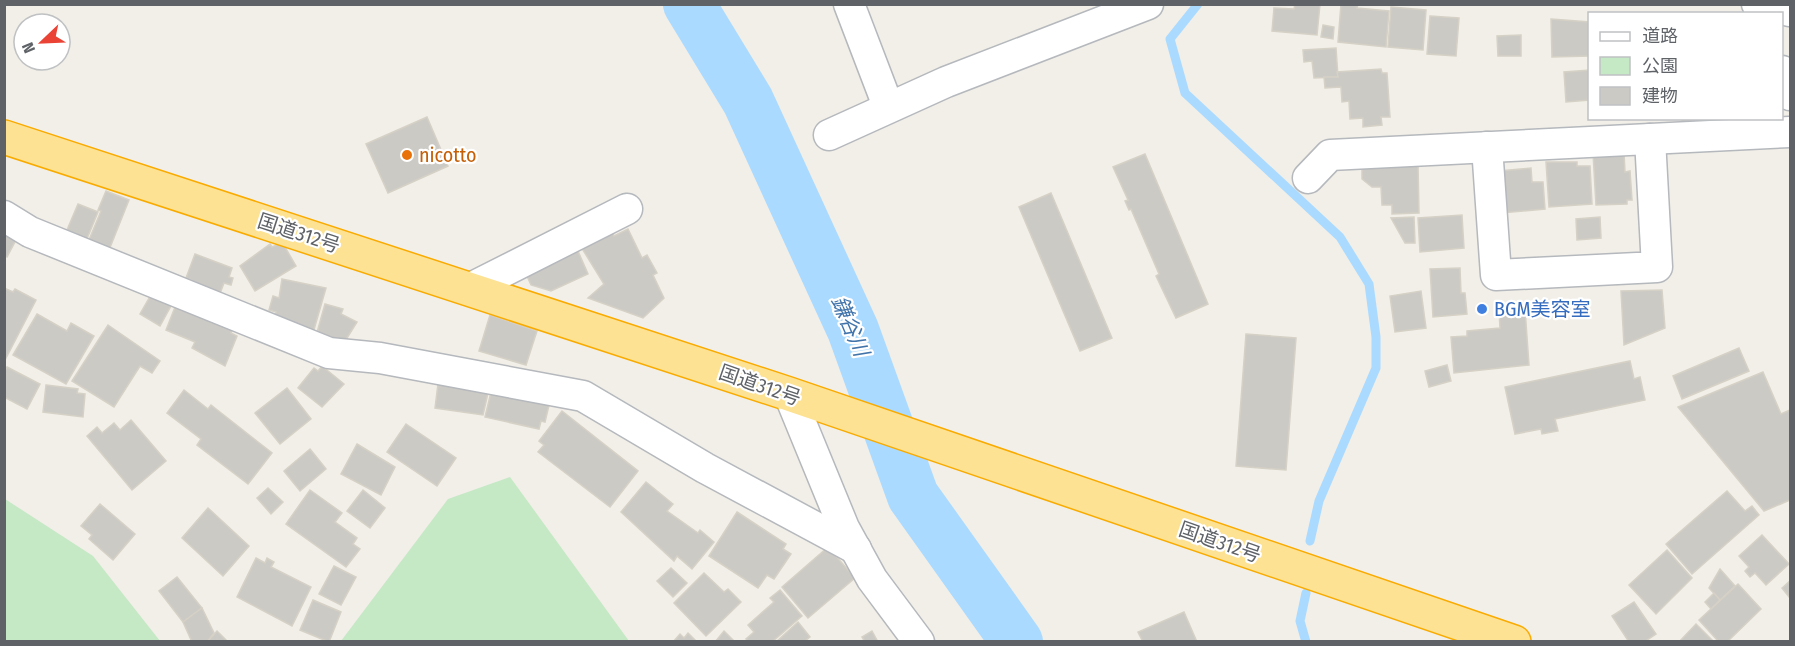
<svg xmlns="http://www.w3.org/2000/svg" width="1795" height="646" viewBox="0 0 1795 646" font-family="'Fira Sans Condensed','Noto Sans JP',sans-serif">
<style>
.green{fill:#c5e8c5}
.lines{fill:none;stroke-linecap:round;stroke-linejoin:round}
.stream{stroke:#aadaff;stroke-width:9}
.river{stroke:#aadaff;stroke-width:52}
.building{fill:#cccac5;stroke:#d6d1c6;stroke-width:1.5}
.minor-casing{stroke:#b5b8bc;stroke-width:33}
.highway-casing{stroke:#f9ab00;stroke-width:36}
.minor{stroke:#fff;stroke-width:30}
.highway{stroke:#fde293;stroke-width:33}
.food-dot{fill:#e8710a;stroke:#fff;stroke-width:2}
.shop-dot{fill:#3f7fe0;stroke:#fff;stroke-width:2}
.labels{text-anchor:middle;stroke-width:4.5;stroke-linejoin:round;paint-order:stroke}
.food-label{font-size:20px;fill:#c56008;stroke:#fff;text-anchor:start}
.street-label{font-size:20px;fill:#5f6368;stroke:#fff}
.shop-label{font-size:20px;fill:#366cbe;stroke:#fff;text-anchor:start}
.water-label{font-size:21px;font-style:italic;fill:#4174aa;stroke:#fff}
</style>
<rect width="100%" height="100%" fill="#f1efe8"/>
<g class="green">
<path d="M510 477 629 641H341L448 499Z"/>
<path d="M5 499 93 556 160 641H5Z"/>
</g>
<g class="lines">
<g class="stream">
<path d="M1198 4 1170 39 1185 93 1340 237 1369 284 1376 337V368L1319 501 1310 541"/>
<path d="M1306 593 1300 621 1306 642"/>
</g>
<path class="river" d="M689 4 748 101 853 330 913 496 1017 642"/>
</g>
<g class="building">
<path d="M1295 4H1320L1317 35 1272 31 1274 8 1294 9Z"/>
<path d="M1341 4H1358L1357 8 1389 11 1386 47 1338 42Z"/>
<path d="M1391 7 1426 10 1423 50 1388 47Z"/>
<path d="M1430 16 1459 18 1456 56 1427 54Z"/>
<path d="M1551 19 1590 22V56L1552 57Z"/>
<path d="M1323 25 1334 27 1333 39 1321 37Z"/>
<path d="M1521 35V56H1498L1497 36Z"/>
<path d="M1336 48 1338 77 1314 78 1312 61 1304 62 1303 50Z"/>
<path d="M1381 69 1382 73H1387L1390 117H1381L1382 125 1363 127V118L1350 119 1349 101 1342 102 1341 87 1325 88 1324 77H1338L1337 72Z"/>
<path d="M1590 70V100L1566 102 1564 72Z"/>
<path d="M427 117 448 166 388 193 366 144Z"/>
<path d="M1682 118H1706L1707 127 1682 128Z"/>
<path d="M1593 153H1624L1625 172 1630 171 1632 200H1627V204L1596 205Z"/>
<path d="M1145 154 1208 304 1176 318 1156 276 1159 274 1131 209 1129 210 1125 201 1128 200 1113 167Z"/>
<path d="M1546 162H1577V166H1590L1592 204 1549 207Z"/>
<path d="M1418 164 1419 213 1392 214V205H1382L1381 187H1372L1362 179V166Z"/>
<path d="M1531 168 1532 182H1543L1545 209 1501 213 1499 171Z"/>
<path d="M106 191 129 200 107 255 86 247 101 211 98 210Z"/>
<path d="M1051 193 1112 338 1080 351 1019 207Z"/>
<path d="M78 204 98 212 84 246 64 237Z"/>
<path d="M1462 215 1464 248 1420 252 1418 218Z"/>
<path d="M1414 217 1415 243H1405L1391 218Z"/>
<path d="M1600 217 1601 238 1577 240 1576 219Z"/>
<path d="M610 226 614 236 628 229 642 258 647 255 657 273 653 275 664 298 643 318 588 298 604 284 578 242Z"/>
<path d="M4 231 17 238 7 257 4 255Z"/>
<path d="M574 242 588 274 551 291 531 285 522 265Z"/>
<path d="M270 244 272 247 279 244 285 247 296 266 255 291 240 266Z"/>
<path d="M195 254 232 268 229 277 233 278 231 285 224 283 219 296 191 285 192 280 186 278Z"/>
<path d="M1460 268 1461 293H1465L1467 314 1433 317 1430 269Z"/>
<path d="M282 279 326 288 313 333 274 322 276 312 269 310 273 296 279 298Z"/>
<path d="M4 288 13 292 15 289 36 300 4 362Z"/>
<path d="M1662 290 1665 328 1624 345 1621 291Z"/>
<path d="M1421 291 1426 328 1395 332 1390 296Z"/>
<path d="M152 293 172 304 160 326 140 314Z"/>
<path d="M177 302 234 325 231 333 237 336 225 366 192 348 195 342 166 330Z"/>
<path d="M325 304 343 309 341 314 357 322 342 346 316 336Z"/>
<path d="M1525 309 1529 365 1454 373 1451 337 1467 336V331L1500 328 1499 310Z"/>
<path d="M37 314 67 331 71 323 94 336 66 384 13 355Z"/>
<path d="M490 315 537 331 526 365 479 351Z"/>
<path d="M108 325 160 361 152 373 140 366 114 407 72 381Z"/>
<path d="M1246 334 1296 338 1286 470 1236 466Z"/>
<path d="M1739 348 1749 371 1682 399 1673 376Z"/>
<path d="M1630 361 1634 379 1640 377 1645 400 1555 419 1558 431 1542 434 1541 429 1515 434 1505 387Z"/>
<path d="M1447 365 1451 381 1429 387 1425 371Z"/>
<path d="M322 366 344 384 322 407 298 388 314 368 318 371Z"/>
<path d="M7 367 40 384 27 409 4 397V373Z"/>
<path d="M1763 372 1781 414 1790 410V500L1764 511 1678 407Z"/>
<path d="M438 384 488 393 483 415 435 408Z"/>
<path d="M46 385 78 389 77 393 85 394 83 417 43 412Z"/>
<path d="M287 388 311 419 280 444 255 413Z"/>
<path d="M492 388 550 401 545 422 541 421 539 429 485 417Z"/>
<path d="M184 390 208 409 211 405 272 453 248 484 197 445 201 439 167 413Z"/>
<path d="M562 411 638 471 610 507 538 452 544 445 539 441Z"/>
<path d="M131 420 166 461 132 490 87 436 97 427 102 433 114 423 120 430Z"/>
<path d="M406 424 456 458 437 486 387 452Z"/>
<path d="M357 444 395 467 381 495 341 474Z"/>
<path d="M310 449 326 469 300 491 284 471Z"/>
<path d="M646 482 673 504 667 511 698 533 700 530 714 542 692 569 677 556 674 561 621 512Z"/>
<path d="M268 488 283 502 271 514 257 498Z"/>
<path d="M310 490 342 513 335 522 357 538 353 544 360 549 346 567 286 524Z"/>
<path d="M363 490 385 508 370 528 347 511Z"/>
<path d="M1727 491 1745 511 1752 506 1759 515 1692 574 1666 544Z"/>
<path d="M100 504 135 534 113 560 89 539 92 535 81 526Z"/>
<path d="M208 508 249 546 223 576 182 538Z"/>
<path d="M737 512 786 544 783 549 791 554 774 579 767 575 758 588 709 556Z"/>
<path d="M1762 535 1789 564 1766 585 1755 573 1750 577 1745 571 1749 567 1739 556Z"/>
<path d="M828 547 855 578 808 618 782 587Z"/>
<path d="M1667 550 1692 578 1656 614 1629 585Z"/>
<path d="M256 558 265 563 267 558 274 562 271 567 311 587 292 626 237 597Z"/>
<path d="M334 566 356 577 341 605 319 594Z"/>
<path d="M671 568 687 583 673 597 657 581Z"/>
<path d="M1720 569 1735 586 1720 600 1709 588Z"/>
<path d="M704 573 724 592 728 589 741 602 706 636 674 603Z"/>
<path d="M177 577 202 608 183 622 159 591Z"/>
<path d="M1790 581V598L1782 588Z"/>
<path d="M1738 584 1761 609 1727 642H1719L1699 620Z"/>
<path d="M780 590 802 616 772 642H748L746 639 754 632 748 625 774 602 770 598Z"/>
<path d="M1714 593 1720 600 1711 609 1705 602Z"/>
<path d="M313 600 341 612 329 642 300 630Z"/>
<path d="M1634 602 1656 634 1644 642H1629L1612 616Z"/>
<path d="M202 608 214 633 207 642H192L183 622Z"/>
<path d="M1184 612 1197 642H1143L1138 632Z"/>
<path d="M798 622 810 637 804 642H776Z"/>
<path d="M1696 624 1714 642H1679Z"/>
<path d="M217 631 228 642H207Z"/>
<path d="M724 631 735 642H715Z"/>
<path d="M872 631 878 642H865L862 637Z"/>
<path d="M688 633 697 642H673L680 634 684 638Z"/>
</g>
<g class="lines">
<defs>
<g id="minor">
<path d="M849 4 888 106"/>
<path d="M1757 4 1790 11"/>
<path d="M1782 71 1790 95"/>
<path d="M829 135 946 82 1148 4"/>
<path d="M1487 147 1496 275 1657 267 1650 139"/>
<path d="M1308 178 1330 155 1790 132"/>
<path d="M4 216 30 232 329 353 380 358 583 396 705 468 856 549"/>
<path d="M469 289 627 209"/>
<path d="M789 394 844 528 872 579 919 642"/>
</g>
<path id="highway" d="M4 137 789 394 1514 642"/>
</defs>
<use href="#minor" class="minor-casing"/>
<use href="#highway" class="highway-casing"/>
<use href="#minor" class="minor"/>
<use href="#highway" class="highway"/>
</g>
<circle class="food-dot" cx="407" cy="155" r="6"/>
<circle class="shop-dot" cx="1482" cy="309" r="6"/>
<g class="labels">
<g class="food-label">
<text x="419" y="162">nicotto</text>
</g>
<g class="street-label">
<text transform="translate(299 233) rotate(18)" y="7">国道312号</text>
<text transform="translate(760 385) rotate(19)" y="7">国道312号</text>
<text transform="translate(1220 542) rotate(19)" y="7">国道312号</text>
</g>
<g class="shop-label">
<text x="1494" y="316">BGM美容室</text>
</g>
<g class="water-label">
<text transform="translate(850 326) rotate(67)" y="7">鎌谷川</text>
</g>
</g>
<rect width="1795" height="646" fill="none" stroke="#5f6368" stroke-width="12"/>
<rect x="1588" y="12" width="195" height="108" fill="#ffffff" stroke="#bfc1c3" stroke-width="1.5"/>
<rect x="1600" y="32" width="30" height="9" fill="#ffffff" stroke="#bfc1c3" stroke-width="1.5"/>
<text x="1642" y="42" font-size="18" fill="#5f6368">道路</text>
<rect x="1600" y="57" width="30" height="18" fill="#c5e8c5" stroke="#bfc1c3" stroke-width="1.5"/>
<text x="1642" y="72" font-size="18" fill="#5f6368">公園</text>
<rect x="1600" y="87" width="30" height="18" fill="#cccac5" stroke="#bfc1c3" stroke-width="1.5"/>
<text x="1642" y="102" font-size="18" fill="#5f6368">建物</text>
<g transform="translate(42 42) rotate(247)"><circle r="28" fill="#ffffff" stroke="#bfc1c3" stroke-width="1.5"/>
<path d="M0-4.5L10 22L0 15L-10 22Z" fill="#ea4335"/>
<text y="-9" font-size="16" font-weight="bold" text-anchor="middle" fill="#5f6368">N</text>
</g>
</svg>
